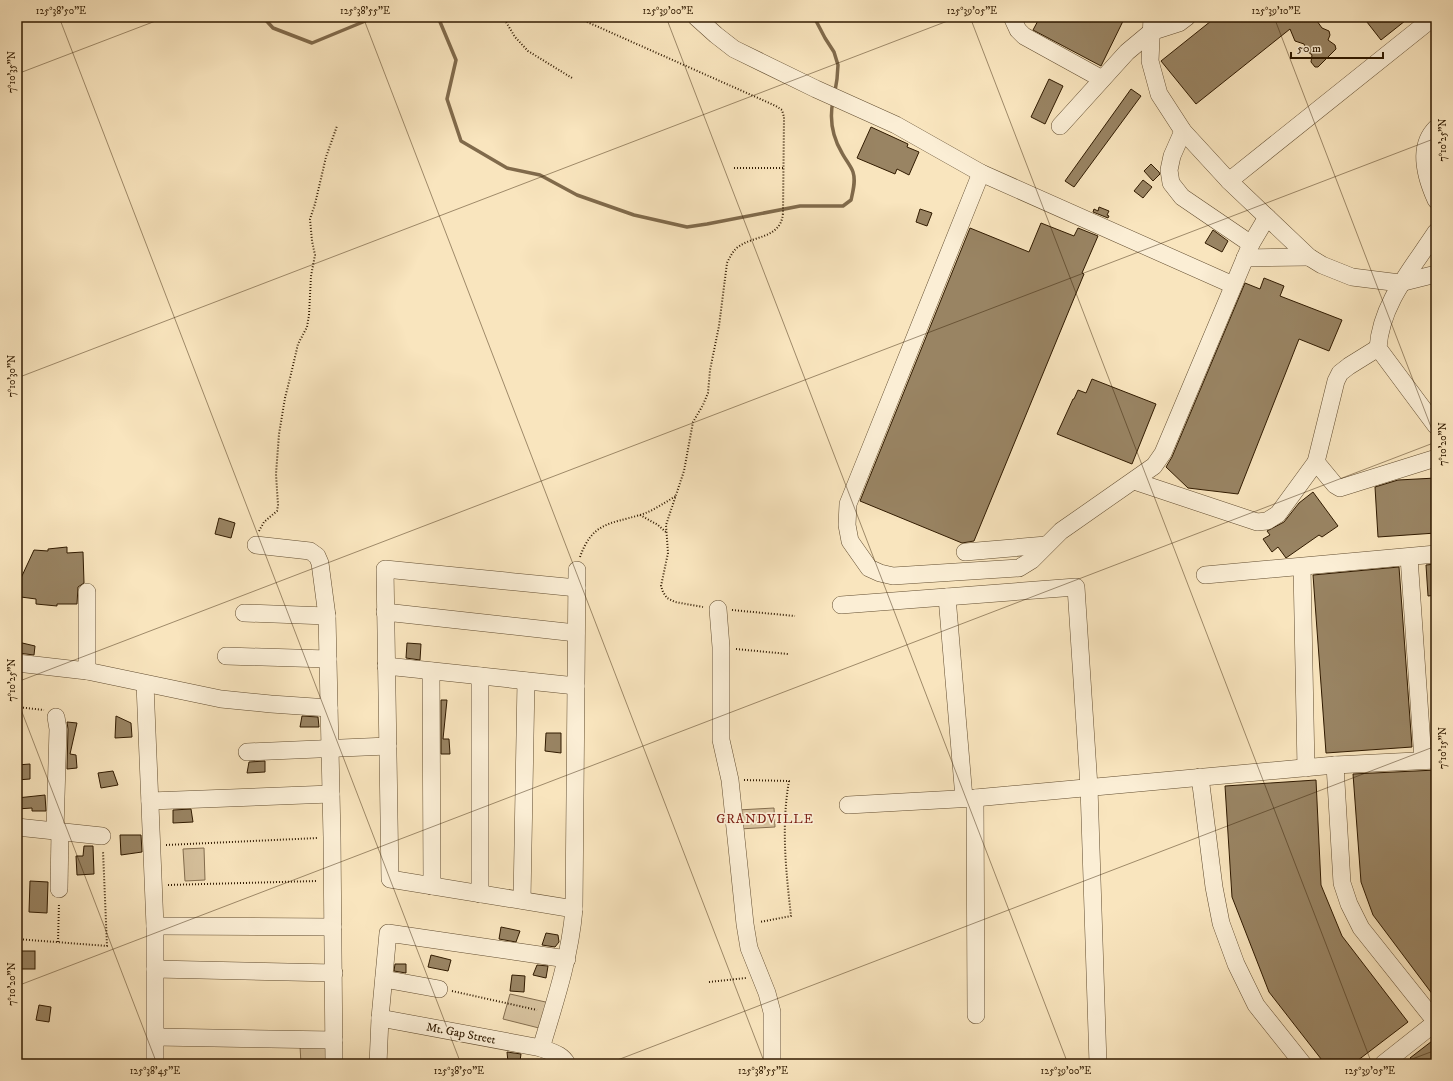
<svg xmlns="http://www.w3.org/2000/svg" width="1453" height="1081" viewBox="0 0 1453 1081" font-family="'IM FELL DW Pica',serif">
<style>
.green{fill:#d7c29e;stroke:#846e4f}
.lines{fill:none;stroke-linecap:round;stroke-linejoin:round}
.stream{stroke:#806a4b;stroke-width:3.5}
.building{fill:#998463;stroke:#301a00}
.minor-casing{stroke:#624d30;stroke-width:18}
.path{stroke:#301a00;stroke-width:2;stroke-dasharray:1 2;stroke-linecap:butt}
.minor{stroke:#fbeed5;stroke-width:17}
.ticks{fill:none;stroke:#301a00;stroke-width:1;stroke-opacity:0.45}
.labels{text-anchor:middle;stroke-width:3.5;stroke-linejoin:round;paint-order:stroke}
.street-label{font-size:12px;fill:#301a00;stroke:#fbeed5}
.neighbourhood-label{font-size:13px;letter-spacing:1px;fill:#7a1f14;stroke:#fbeed5}
.neatline{fill:none;stroke:#301a00;stroke-width:1.5}
.ticks-label{font-size:10px;text-anchor:middle;fill:#301a00}
</style>
<rect width="100%" height="100%" fill="#f9e5be"/>
<filter id="stains"><feTurbulence type="fractalNoise" baseFrequency=".005" numOctaves="4"/><feColorMatrix values="0 0 0 0 .2 0 0 0 0 .09 0 0 0 0 .02 0 0 0 .5 -.17"/></filter>
<radialGradient id="worn" r=".72"><stop offset=".6" stop-color="#630" stop-opacity="0"/><stop offset="1" stop-color="#630" stop-opacity=".3"/></radialGradient>
<g class="green">
<path d="M774 808 775 827 739 829 738 810Z"/>
<path d="M204 848 205 880 185 881 183 849Z"/>
<path d="M510 994 550 1003 543 1029 503 1019Z"/>
<path d="M329 1045V1064H301L300 1046Z"/>
</g>
<g class="lines">
<g class="stream">
<path d="M263 17 273 28 312 43 375 17"/>
<path d="M438 17 456 60 447 99 461 141 507 168 540 175 577 195 634 215 687 227 707 224 800 206H843L851 200C853 191 856 181 853 172 851 166 845 159 842 153 832 136 829 120 833 101"/>
<path d="M814 17 825 38 834 52 838 65 837 79 835 91"/>
</g>
</g>
<g class="building">
<path d="M1040 17H1125L1101 66 1033 30Z"/>
<path d="M1216 17H1311L1317 21 1322 28 1329 31 1330 35 1328 40 1335 45 1336 49 1318 67H1315L1311 62 1312 55 1307 51 1304 44 1295 41 1290 29 1196 104 1161 61Z"/>
<path d="M1363 17H1410L1381 40Z"/>
<path d="M1049 79 1063 86 1045 124 1031 117Z"/>
<path d="M1131 89 1141 96 1074 187 1065 181Z"/>
<path d="M871 127 908 144 907 147 919 152 909 175 897 169 895 174 857 158Z"/>
<path d="M1151 164 1159 172 1160 174 1153 181 1144 171Z"/>
<path d="M1143 180 1152 187 1143 198 1134 191Z"/>
<path d="M1099 207 1109 211 1107 215 1109 216 1108 218 1093 212 1094 209 1098 211Z"/>
<path d="M920 209 932 213 927 226 916 222Z"/>
<path d="M1041 223 1074 236 1078 228 1098 236 1082 273 1084 274 974 541 962 543 860 501 970 228 1029 252Z"/>
<path d="M1213 230 1228 241 1222 252 1205 243Z"/>
<path d="M1264 278 1284 286 1280 296 1342 320 1329 351 1299 339 1238 494 1188 488 1166 467 1172 457 1245 283 1260 289Z"/>
<path d="M1092 379 1156 404 1132 464 1057 434 1073 399H1074L1078 390 1086 393Z"/>
<path d="M1436 478V533L1378 537 1375 487 1398 480Z"/>
<path d="M1313 492 1338 526 1322 537 1319 535 1286 558 1278 547 1272 552 1263 539 1270 535 1267 531 1284 522 1299 503Z"/>
<path d="M219 518 235 523 231 538 215 534Z"/>
<path d="M67 547V553L83 552 84 583 78 587 77 604H57V606L36 604V599L21 597V594L17 593V576L21 578 34 550 48 551V549Z"/>
<path d="M1436 564V595L1428 596 1426 565Z"/>
<path d="M1399 567 1412 747 1326 753 1313 575Z"/>
<path d="M18 642 35 646 34 655 18 653Z"/>
<path d="M407 643 421 644 420 660 406 658Z"/>
<path d="M441 700H447L443 739H449L450 754H441Z"/>
<path d="M116 716 131 723 132 737 115 738Z"/>
<path d="M302 716 318 717 319 727H300Z"/>
<path d="M67 722 77 723 70 754 76 755 77 768 67 769 68 729Z"/>
<path d="M546 733H561V753L545 751Z"/>
<path d="M265 761V772L247 773 249 762Z"/>
<path d="M30 764V779L17 780V765Z"/>
<path d="M1436 770V999L1373 915 1361 882 1353 774Z"/>
<path d="M113 771 118 785 101 788 98 773Z"/>
<path d="M1316 780 1321 885 1342 936 1408 1022 1353 1064H1325L1269 992 1232 897 1225 786Z"/>
<path d="M45 795 46 811H32V808L17 809V798Z"/>
<path d="M191 809 193 822 173 823V810Z"/>
<path d="M120 835H141L142 852 121 855Z"/>
<path d="M84 846H93L94 874 77 875 76 856H83Z"/>
<path d="M30 881 48 882 47 913 29 912Z"/>
<path d="M501 927 520 931 516 942 499 939Z"/>
<path d="M546 933 558 935 559 942 555 947 542 945Z"/>
<rect x="17" y="951" width="18" height="18"/>
<path d="M431 955 451 960 448 971 428 967Z"/>
<path d="M395 964H406V973L394 971Z"/>
<path d="M537 965 548 966 546 978 533 975Z"/>
<path d="M512 975 525 976 524 992 510 991Z"/>
<path d="M39 1005 51 1007 49 1022 36 1020Z"/>
<path d="M1436 1038V1064H1415L1410 1058Z"/>
<path d="M507 1052 521 1054 520 1061 508 1062Z"/>
</g>
<g class="lines">
<defs>
<g id="minor">
<path d="M696 17 716 35 734 49 816 89 896 125 981 173 1233 285"/>
<path d="M1012 17 1018 30 1024 36 1102 79"/>
<path d="M1152 17 1150 61 1159 94 1183 131 1229 181 1309 257 1322 265 1352 277 1400 283 1436 274"/>
<path d="M1060 126 1127 52 1151 32 1179 23 1187 17"/>
<path d="M1436 128C1417 147 1426 178 1436 200"/>
<path d="M1183 131 1172 156 1169 170 1171 183 1182 197 1251 244"/>
<path d="M981 173 848 504 847 525 850 541 869 568 880 573 893 576 1019 568 1032 560 1061 531 1154 466 1163 453 1251 244 1267 217"/>
<path d="M1229 181 1434 17"/>
<path d="M1436 232C1412 269 1381 303 1378 348L1436 426"/>
<path d="M1245 258 1309 257"/>
<path d="M1316 462 1335 485 1340 488 1436 458"/>
<path d="M1134 481 1257 522 1267 521 1278 514 1316 462 1336 381 1340 373 1349 366 1378 348"/>
<path d="M256 545 310 551 317 556 320 563 327 616 332 837 334 1064"/>
<path d="M965 552 1046 545"/>
<path d="M1409 557 1423 760"/>
<path d="M1302 567 1306 768"/>
<path d="M1205 575 1436 554"/>
<path d="M87 592V671"/>
<path d="M947 597 964 798"/>
<path d="M841 605 1076 587 1089 787 1098 1064"/>
<path d="M718 609 721 647V740L730 780 745 924 749 948 767 993 772 1012V1064"/>
<path d="M385 612 576 633"/>
<path d="M244 613 327 616"/>
<path d="M226 656 328 659"/>
<path d="M17 663 87 671 221 699 271 704 329 708"/>
<path d="M386 666 576 686"/>
<path d="M431 671 432 886"/>
<path d="M145 684 155 926V1064"/>
<path d="M247 752 388 746"/>
<path d="M1335 765 1342 883 1349 904 1361 928 1436 1022"/>
<path d="M1200 777 1214 887 1221 923 1236 964 1256 1005 1303 1064"/>
<path d="M975 798 976 1015"/>
<path d="M150 801 331 794"/>
<path d="M848 805 975 798 1335 765 1436 760"/>
<path d="M17 827 102 836"/>
<path d="M55 831 58 729 56 717"/>
<path d="M59 889 60 831"/>
<path d="M480 894V676"/>
<path d="M522 900 526 681"/>
<path d="M574 909 390 879 385 569 577 588"/>
<path d="M155 926 333 927"/>
<path d="M155 969 334 973"/>
<path d="M384 979 439 989"/>
<path d="M380 1018 541 1048C551 1052 562 1054 567 1064"/>
<path d="M156 1037 334 1040"/>
<path d="M541 1048C555 1002 570 957 574 909L577 570"/>
<path d="M378 1064 380 1018 388 933 567 959"/>
<path d="M1383 1064 1436 1022"/>
</g>
</defs>
<use href="#minor" class="minor-casing"/>
<g class="path">
<path d="M503 17 515 37 528 51 572 78"/>
<path d="M576 17 776 106 782 110 784 117 783 213C781 239 754 235 738 247 732 252 730 257 727 263L719 326 710 370 708 393 703 405 693 422 684 471 666 525 668 553 661 586 663 592 667 598 675 602 703 607"/>
<path d="M734 168H784"/>
<path d="M640 515 658 525 666 532"/>
<path d="M259 531 264 522 277 511 278 505 276 474 279 434 285 398 291 374 298 344 307 327 309 315 311 276 315 255 312 241 310 219 315 204 326 157 337 126"/>
<path d="M580 557C592 523 609 524 640 515 653 511 664 503 676 496"/>
<path d="M732 610 795 616"/>
<path d="M736 649 788 654"/>
<path d="M17 707 44 710"/>
<path d="M744 780 789 781C781 827 786 871 791 916L760 922"/>
<path d="M166 845 318 838"/>
<path d="M168 885 317 881"/>
<path d="M17 939 107 946 103 851"/>
<path d="M58 942 59 903"/>
<path d="M709 982 746 978"/>
<path d="M452 991 537 1010"/>
</g>
<use href="#minor" class="minor"/>
</g>
<path class="ticks" d="M59 17 461 1064M363 17 765 1064M666 17 1068 1064M970 17 1372 1064M1274 17 1436 440M17 74 166 17M17 378 958 17M17 682 1436 138M17 699 157 1064M17 986 1436 442M607 1064 1436 746M1399 1064 1436 1050"/>
<g class="labels">
<g class="street-label">
<text transform="translate(461 1033) rotate(11)" y="4">Mt. Gap Street</text>
</g>
<g class="neighbourhood-label">
<text x="765" y="823">GRANDVILLE</text>
</g>
</g>
<rect width="1453" height="1081" fill="none" stroke="#f9e5be" stroke-width="44"/>
<path d="M1291 52v6h92v-6" fill="none" stroke="#301a00" stroke-width="2"/>
<text x="1297" y="52" font-size="12" fill="#301a00" stroke="#fbeed5" stroke-width="3" paint-order="stroke">50 m</text>
<rect x="22" y="22" width="1409" height="1037" class="neatline"/>
<g class="ticks-label">
<text x="61" y="14">125°38'50"E</text>
<text x="365" y="14">125°38'55"E</text>
<text x="668" y="14">125°39'00"E</text>
<text x="972" y="14">125°39'05"E</text>
<text x="1276" y="14">125°39'10"E</text>
<text transform="translate(11 72) rotate(-90)" y="4">7°10'35"N</text>
<text transform="translate(1442 140) rotate(-90)" y="4">7°10'25"N</text>
<text transform="translate(11 376) rotate(-90)" y="4">7°10'30"N</text>
<text transform="translate(1442 444) rotate(-90)" y="4">7°10'20"N</text>
<text transform="translate(11 680) rotate(-90)" y="4">7°10'25"N</text>
<text transform="translate(1442 748) rotate(-90)" y="4">7°10'15"N</text>
<text transform="translate(11 984) rotate(-90)" y="4">7°10'20"N</text>
<text x="155" y="1074">125°38'45"E</text>
<text x="459" y="1074">125°38'50"E</text>
<text x="763" y="1074">125°38'55"E</text>
<text x="1066" y="1074">125°39'00"E</text>
<text x="1370" y="1074">125°39'05"E</text>
</g>
<rect width="100%" height="100%" filter="url(#stains)"/>
<rect width="100%" height="100%" fill="url(#worn)"/>
</svg>
